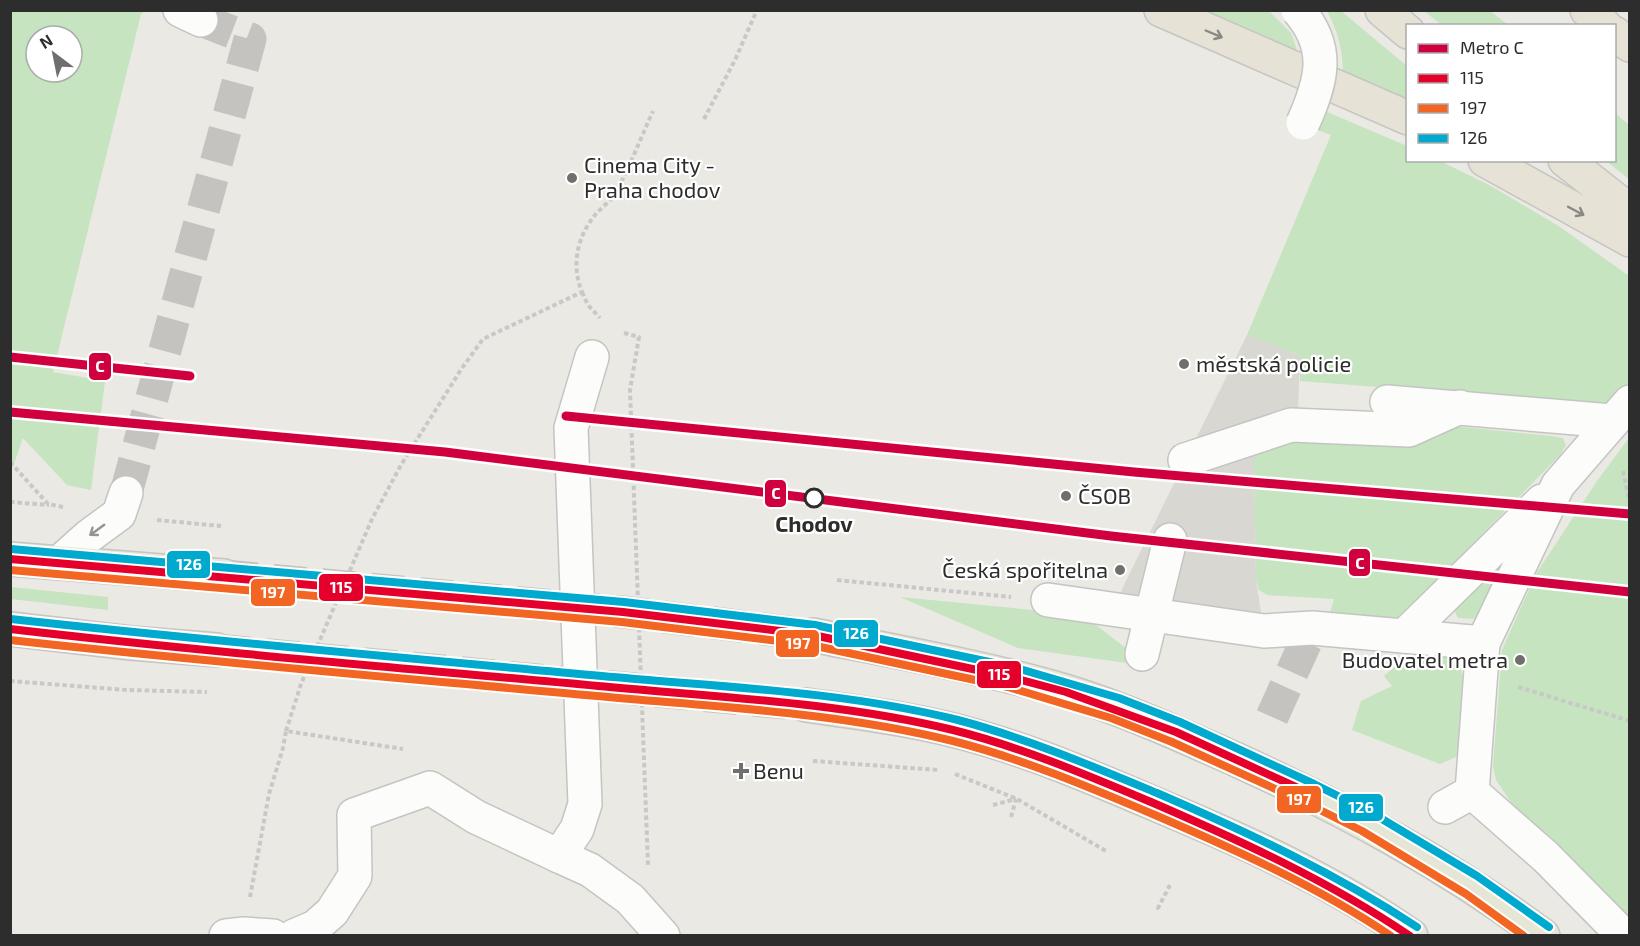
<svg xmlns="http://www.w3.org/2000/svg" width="1640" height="946" viewBox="0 0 1640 946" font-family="'Exo 2',sans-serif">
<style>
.green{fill:#c5e4bf;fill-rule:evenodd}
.plaza{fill:#d8d7d2}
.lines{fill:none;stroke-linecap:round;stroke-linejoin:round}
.minor-tunnel{stroke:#c4c3bf;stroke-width:33;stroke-dasharray:33 16;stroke-linecap:butt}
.major-tunnel{stroke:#c4c3bf;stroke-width:33;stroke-dasharray:33 16;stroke-linecap:butt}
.minor-casing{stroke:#c4c4c3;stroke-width:36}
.major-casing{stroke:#c6c5c3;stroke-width:36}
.highway-casing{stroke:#c6c5c3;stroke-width:36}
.path{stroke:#c8c8c8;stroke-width:4;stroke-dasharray:4.5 3;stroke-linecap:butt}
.minor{stroke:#fcfcfb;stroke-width:33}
.major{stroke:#e6e6d6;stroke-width:33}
.highway{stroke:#e7e2d6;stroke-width:33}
.minor-bridge-casing{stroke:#c4c4c3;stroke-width:36;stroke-linecap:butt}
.minor-bridge{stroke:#fcfcfb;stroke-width:33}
.bus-1-casing{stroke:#fff;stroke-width:12}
.bus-2-casing{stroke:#fff;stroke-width:12}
.bus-3-casing{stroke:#fff;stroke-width:12}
.bus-1{stroke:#e4002b;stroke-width:8}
.bus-2{stroke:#f26522;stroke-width:8}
.bus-3{stroke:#00a9ce;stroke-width:8}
.metro-1-casing{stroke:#fff;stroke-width:14}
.metro-1{stroke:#cf003d;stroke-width:9}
.oneway{stroke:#8a8882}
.oneway2{stroke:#949494}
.poi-dot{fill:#6f6f6d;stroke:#fff;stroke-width:2}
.stop-dot{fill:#fff;stroke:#2d2d2d;stroke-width:3}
.labels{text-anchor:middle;stroke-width:4.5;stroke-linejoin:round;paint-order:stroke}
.poi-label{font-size:22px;fill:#2d2d2d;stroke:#fff;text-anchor:start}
.stop-label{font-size:22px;font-weight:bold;fill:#2d2d2d;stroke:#fff}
.line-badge{stroke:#fff;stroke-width:2}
.badge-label{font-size:16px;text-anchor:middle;font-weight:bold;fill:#fff}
</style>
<rect width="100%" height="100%" fill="#eae9e3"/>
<g class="green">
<path d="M11 10 145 11 141 14 53 372 105 381 91 490 67 485 23 438 11 472ZM36 36H72V72H36Z"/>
<path d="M1197 11H1269L1291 33 1299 56Z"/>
<path d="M1327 11H1341L1407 66V102L1343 74C1343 51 1338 31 1327 11Z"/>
<path d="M1424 11H1490L1508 25H1442Z"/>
<path d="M1327 112 1407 146 1408 160 1440 161 1491 186 1560 227 1629 276V382L1610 403 1507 397 1300 381V356L1247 335 1331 135 1318 130Z"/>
<path d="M1615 113 1629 125V179L1606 161 1614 160Z"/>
<path d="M1453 426 1551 436 1563 438 1566 445 1560 455 1393 625 1329 617 1334 599 1267 595 1259 590 1256 581 1254 458 1262 446 1271 441Z"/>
<path d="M1629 438V920L1517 811 1496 780 1493 766 1502 650 1536 574 1597 481Z"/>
<path d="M1507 555 1482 613 1474 619 1458 618 1455 612 1457 604Z"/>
<path d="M11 587 108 597V610L11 599Z"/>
<path d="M900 597 1083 615 1149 666 1018 648Z"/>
<path d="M1427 650 1445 655 1461 669 1469 712 1465 742 1456 757 1440 764 1352 730 1361 701 1392 686 1384 676 1405 658Z"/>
</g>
<path class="plaza" d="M1247 335 1300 356 1298 412 1262 446 1254 459 1256 581 1264 631 1115 610 1123 587Z"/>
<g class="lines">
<g class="minor-tunnel">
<path d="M126 493 250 39 201 20"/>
<path d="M1272 717 1312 628"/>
</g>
<g class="major-tunnel">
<path d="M224 576 623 612 813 635"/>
<path d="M217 650 806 705"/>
</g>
<defs>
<g id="minor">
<path d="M180 10 201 20"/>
<path d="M1387 402 1612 421"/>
<path d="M1185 460 1291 425 1409 430 1460 407"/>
<path d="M60 562 89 536 119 514 126 493"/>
<path d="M1048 600 1264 631 1312 628 1483 643"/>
<path d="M1404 636 1542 501"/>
<path d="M1142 654 1170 540"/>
<path d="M1445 807 1472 792"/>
<path d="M559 856 590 870 630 899 663 936"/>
<path d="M1618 930 1546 857 1472 792 1483 643 1558 485 1630 402"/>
<path d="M226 936 244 934 273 936"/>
<path d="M294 936 315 927 332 912 355 876 354 815 430 788 476 817 559 856 577 829 585 804 571 428 592 357"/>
</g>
<g id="major">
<path d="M10 559 224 576"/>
<path d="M10 629 131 643 217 650"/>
<path d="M813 635C897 652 983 667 1065 691 1124 709 1181 735 1237 760 1346 810 1447 864 1543 936"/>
<path d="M806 705C862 713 920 720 975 736 1039 754 1101 781 1162 807 1248 843 1334 882 1411 936"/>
</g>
<g id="highway">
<path d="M1161 10 1408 118"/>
<path d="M1382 10 1408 32"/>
<path d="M1587 10 1605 26"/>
<path d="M1614 33 1630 45"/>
<path d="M1485 160 1630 240"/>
<path d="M1565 160 1630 211"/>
</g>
</defs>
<use href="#minor" class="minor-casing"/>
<use href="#major" class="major-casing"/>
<use href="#highway" class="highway-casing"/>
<g class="path">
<path d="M704 119 735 60 757 10"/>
<path d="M582 292 588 305 600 318"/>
<path d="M624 333 639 337 630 390 648 865"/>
<path d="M10 381V383"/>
<path d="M10 462 48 504 63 507"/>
<path d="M1623 471 1630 503"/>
<path d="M10 502 49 505"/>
<path d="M157 520 221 526"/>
<path d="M837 580 1011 597"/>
<path d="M10 681 127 690 207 692"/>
<path d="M1518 687 1630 721"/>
<path d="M286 731 301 684 372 519 401 465 462 368 483 339 582 292C571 265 577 237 595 215 602 207 612 200 617 191 630 165 641 138 653 111"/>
<path d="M813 761 939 770"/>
<path d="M955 774 1017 799 1106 851"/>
<path d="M993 805 1016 799"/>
<path d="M1011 817 1016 799"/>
<path d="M250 897 269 794 283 748 286 731 403 749"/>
<path d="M1159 908H1158L1170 885"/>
</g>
<use href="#minor" class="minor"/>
<use href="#major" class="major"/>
<use href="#highway" class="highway"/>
<defs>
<path id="minor-bridge" d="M1298 10C1331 48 1322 81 1303 123"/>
</defs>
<use href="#minor-bridge" class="minor-bridge-casing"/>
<use href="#minor-bridge" class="minor-bridge"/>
<defs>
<g id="bus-1">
<path d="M10 559 623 612 813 635 1010 677 1066 692 1176 732 1309 793"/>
<path d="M10 629C206 652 402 668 598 686 716 697 837 702 953 730 1021 747 1087 775 1151 802 1241 841 1329 881 1410 936"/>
</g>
<g id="bus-2">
<path d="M10 570 622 622 811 645 1008 687 1111 718 1172 742 1304 802 1362 831 1466 894 1524 936"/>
<path d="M10 640C206 662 401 678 597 696 715 707 837 712 953 741 1023 759 1089 787 1155 815 1236 850 1317 886 1391 936"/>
</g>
<g id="bus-3">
<path d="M11 549 624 602 815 625 1013 667 1119 698 1180 722 1314 784 1372 813 1477 876 1549 927"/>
<path d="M11 619C208 641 405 658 602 676 720 687 842 691 958 720 1026 738 1092 766 1157 793 1247 832 1335 873 1417 927"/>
</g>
</defs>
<use href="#bus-1" class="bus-1-casing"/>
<use href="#bus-2" class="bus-2-casing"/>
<use href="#bus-3" class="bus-3-casing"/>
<use href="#bus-1" class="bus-1"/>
<use href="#bus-2" class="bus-2"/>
<use href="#bus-3" class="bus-3"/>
<defs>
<g id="metro-1">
<path d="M10 357 190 376"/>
<path d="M10 412 445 452 1111 536 1630 592"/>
<path d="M566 416 1134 472 1630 514"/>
</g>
</defs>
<use href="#metro-1" class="metro-1-casing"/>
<use href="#metro-1" class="metro-1"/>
</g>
<defs><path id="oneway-shaft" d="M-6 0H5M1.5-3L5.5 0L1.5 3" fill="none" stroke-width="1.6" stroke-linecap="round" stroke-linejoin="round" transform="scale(1.5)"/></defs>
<g class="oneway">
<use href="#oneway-shaft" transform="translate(1214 34) rotate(23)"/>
<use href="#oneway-shaft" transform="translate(1576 211) rotate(28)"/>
</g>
<use class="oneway2" href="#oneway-shaft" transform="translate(97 530) rotate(144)"/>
<g class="poi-dot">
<circle cx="572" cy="178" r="6"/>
<circle cx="1184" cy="364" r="6"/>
<circle cx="1066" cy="496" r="6"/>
<circle cx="1120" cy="570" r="6"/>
<circle cx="1520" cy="660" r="6"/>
<path d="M738 762h6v6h6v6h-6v6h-6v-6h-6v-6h6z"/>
</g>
<circle class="stop-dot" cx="814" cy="498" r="9"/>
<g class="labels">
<g class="poi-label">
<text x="584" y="173">Cinema City -<tspan x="584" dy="25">Praha chodov</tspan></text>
<text x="1196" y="372">městská policie</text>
<text x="1078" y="504">ČSOB</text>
<text x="1108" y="578" text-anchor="end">Česká spořitelna</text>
<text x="1508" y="668" text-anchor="end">Budovatel metra</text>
<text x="753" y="779">Benu</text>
</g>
<g class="stop-label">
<text x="814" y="532">Chodov</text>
</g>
</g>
<g class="line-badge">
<rect x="88" y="352" width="24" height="29" rx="6" fill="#cf003d"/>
<rect x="764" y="479" width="23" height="29" rx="6" fill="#cf003d"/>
<rect x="1348" y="548" width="23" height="29" rx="6" fill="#cf003d"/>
<rect x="166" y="550" width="45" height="29" rx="6" fill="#00a9ce"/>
<rect x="318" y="573" width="46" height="29" rx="6" fill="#e4002b"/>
<rect x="250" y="578" width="46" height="29" rx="6" fill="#f26522"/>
<rect x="833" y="619" width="46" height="29" rx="6" fill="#00a9ce"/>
<rect x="775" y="629" width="45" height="29" rx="6" fill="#f26522"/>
<rect x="976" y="660" width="46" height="29" rx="6" fill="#e4002b"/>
<rect x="1276" y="785" width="46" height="29" rx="6" fill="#f26522"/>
<rect x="1338" y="793" width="46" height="29" rx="6" fill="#00a9ce"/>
</g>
<g class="badge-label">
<text x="100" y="372">C</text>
<text x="776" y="499">C</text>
<text x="1360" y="569">C</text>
<text x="189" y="570">126</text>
<text x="341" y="593">115</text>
<text x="273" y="598">197</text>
<text x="856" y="639">126</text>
<text x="798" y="649">197</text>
<text x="999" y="680">115</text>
<text x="1299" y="805">197</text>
<text x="1361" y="813">126</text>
</g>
<rect width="1640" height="946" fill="none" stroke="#2d2d2d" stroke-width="24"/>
<rect x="1406" y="24" width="210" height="138" fill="#ffffff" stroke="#ababab" stroke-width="1.5"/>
<rect x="1418" y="44" width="30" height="9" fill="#cf003d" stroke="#ababab" stroke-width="1.5"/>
<text x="1460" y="54" font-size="18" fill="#2d2d2d">Metro C</text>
<rect x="1418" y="74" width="30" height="9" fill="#e4002b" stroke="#ababab" stroke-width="1.5"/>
<text x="1460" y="84" font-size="18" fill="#2d2d2d">115</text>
<rect x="1418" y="104" width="30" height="9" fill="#f26522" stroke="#ababab" stroke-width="1.5"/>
<text x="1460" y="114" font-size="18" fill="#2d2d2d">197</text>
<rect x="1418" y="134" width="30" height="9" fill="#00a9ce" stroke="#ababab" stroke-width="1.5"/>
<text x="1460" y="144" font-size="18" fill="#2d2d2d">126</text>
<g transform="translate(54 54) rotate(328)"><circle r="28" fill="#ffffff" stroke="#ababab" stroke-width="1.5"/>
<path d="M0-4.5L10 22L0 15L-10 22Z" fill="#6f6f6d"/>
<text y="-9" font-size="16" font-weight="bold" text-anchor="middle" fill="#2d2d2d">N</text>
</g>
</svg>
